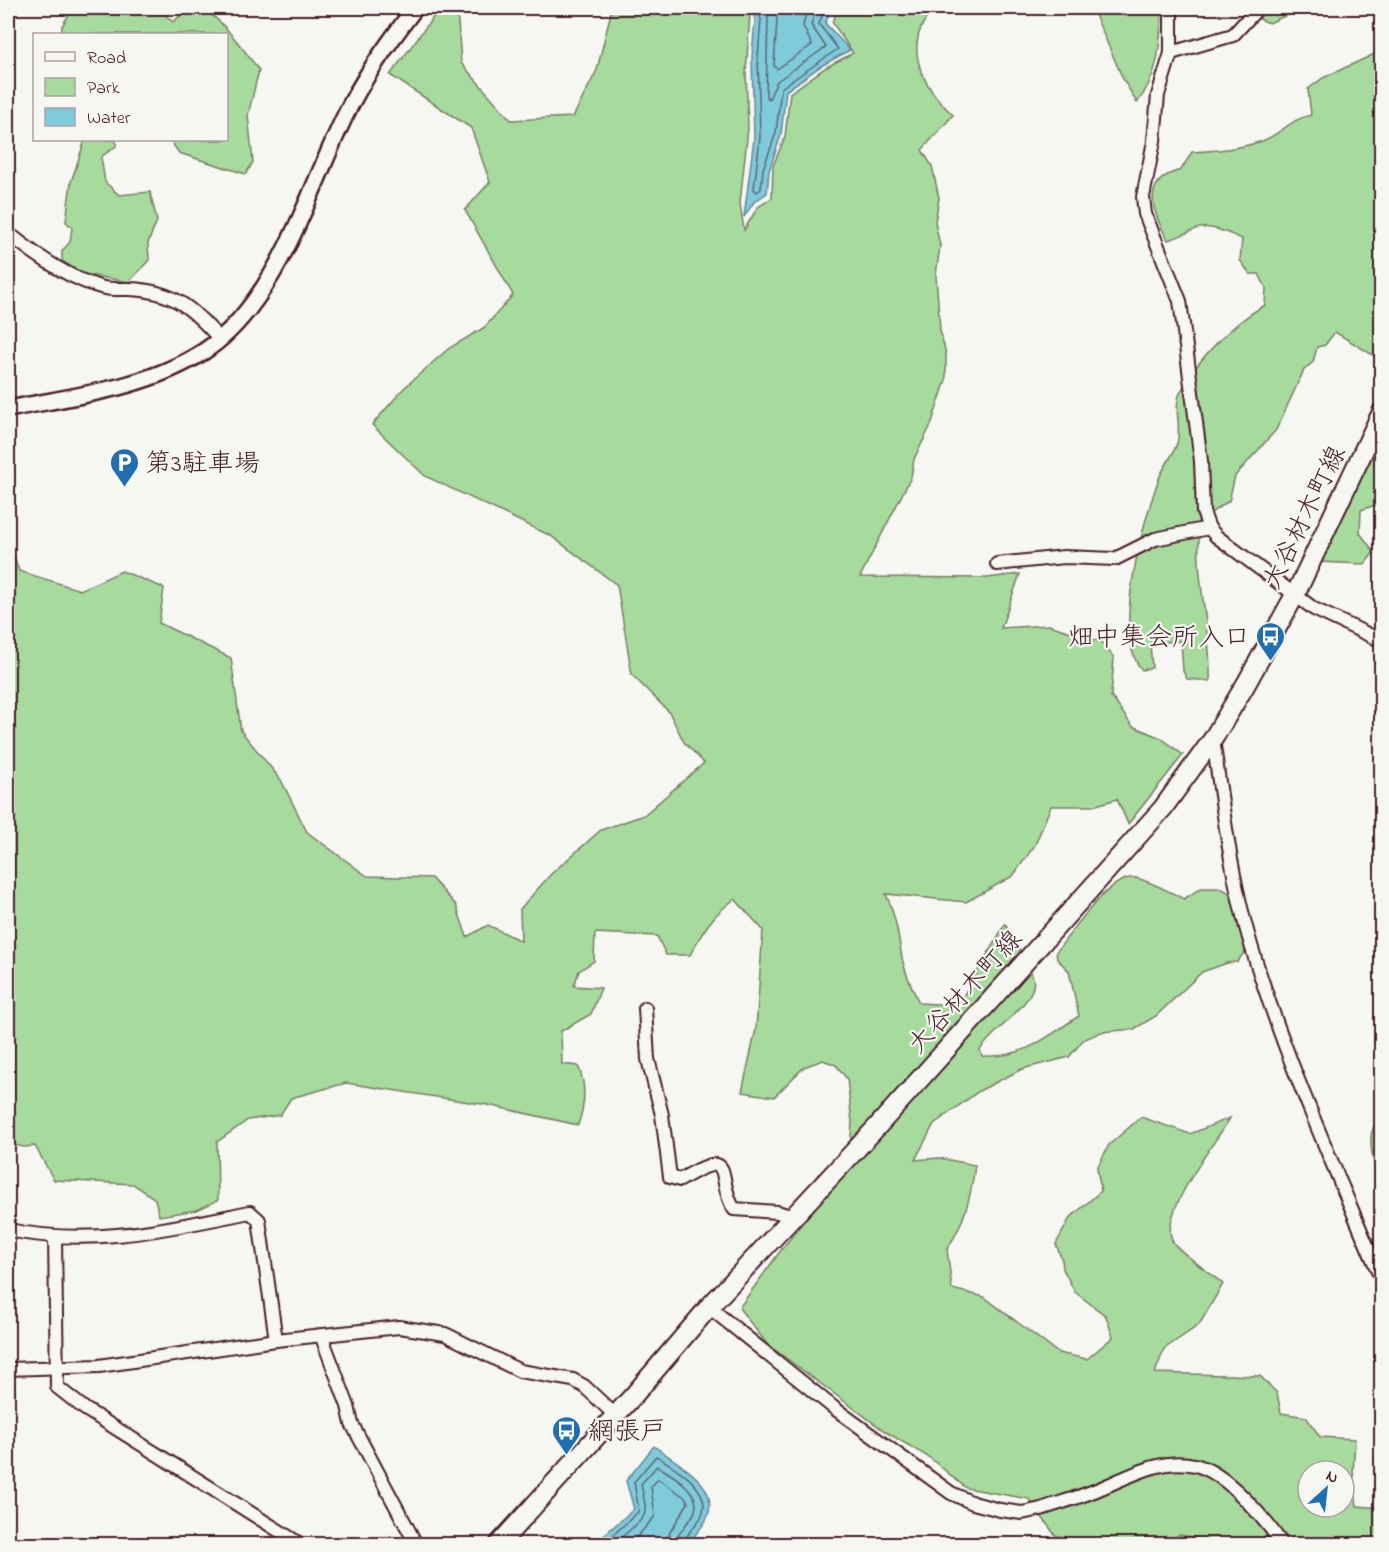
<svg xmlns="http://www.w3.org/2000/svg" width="1389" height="1552" viewBox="0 0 1389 1552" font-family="'Indie Flower','Klee One',sans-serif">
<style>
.green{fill:#a6db9d;stroke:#787d64;stroke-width:1.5;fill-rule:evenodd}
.water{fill:#7ecbdc;stroke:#698695;stroke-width:1.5}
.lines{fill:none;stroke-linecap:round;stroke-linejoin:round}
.shore{stroke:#5f6472;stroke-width:1.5}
.minor-casing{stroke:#4a1f2b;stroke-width:16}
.tertiary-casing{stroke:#4a1f2b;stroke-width:20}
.secondary-casing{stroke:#4a1f2b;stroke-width:22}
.minor{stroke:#f6f6f2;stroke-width:12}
.tertiary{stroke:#f6f6f2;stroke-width:15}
.secondary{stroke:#f6f6f2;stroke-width:18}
.labels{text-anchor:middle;stroke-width:4.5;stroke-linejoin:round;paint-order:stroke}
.poi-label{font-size:26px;fill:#4a1f2b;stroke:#f6f6f2;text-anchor:start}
.street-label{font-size:26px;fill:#4a1f2b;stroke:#f6f6f2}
</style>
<rect width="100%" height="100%" fill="#f6f6f2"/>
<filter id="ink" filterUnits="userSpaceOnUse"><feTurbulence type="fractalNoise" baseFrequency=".0167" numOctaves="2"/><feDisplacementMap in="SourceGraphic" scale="12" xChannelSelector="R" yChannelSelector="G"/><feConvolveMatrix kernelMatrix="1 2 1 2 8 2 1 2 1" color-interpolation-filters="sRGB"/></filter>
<g filter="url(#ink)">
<g class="green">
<path d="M73 8H158L173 22C179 17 188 8 197 8 213 6 249 57 259 70L248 115 253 162 246 174 179 153 170 140H226V34H62V26Z"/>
<path d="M440 8H457L461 63 511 120 573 117 597 70 612 8H745L750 13 746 73 748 128 740 203 744 230 758 207 772 198 773 166 785 137 790 93 825 68 853 53 832 22 839 8H950L933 10C900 46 923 87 953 115L922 150 932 166 939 198 935 222 940 246 936 275 940 330 946 354V380L931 425 914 459 911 477 860 577 987 578 1020 574 1001 628 1049 625 1102 642 1114 658 1111 696 1132 726 1161 738 1183 755 1128 824 1117 799 1093 806H1051L1035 845 1013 876 966 902 886 894C896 916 898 935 902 958 905 974 913 989 919 1003L958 1005 1005 924C1014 941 1028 960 1033 978 1040 999 992 1031 980 1050L982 1056C1024 1059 1046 1037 1079 1016L1069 971 1057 959 1056 952C1072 933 1110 873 1136 878 1153 882 1169 892 1184 899L1201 888H1221L1231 894 1247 949 1237 962 1227 963 1202 972 1156 1016 1134 1029 1101 1032 1083 1040 1069 1057 1022 1069 979 1091 934 1124 915 1160 939 1158 975 1165C971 1196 965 1222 947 1249L952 1289 984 1297 1058 1353 1087 1359 1113 1337 1106 1316 1075 1292 1063 1269 1062 1260 1056 1244 1070 1218 1101 1191 1097 1168 1109 1145 1141 1117 1190 1134 1230 1118C1216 1142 1157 1215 1173 1242 1179 1252 1213 1275 1223 1284L1199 1325 1164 1349 1155 1373 1260 1376 1277 1393 1281 1413 1306 1417 1320 1437 1355 1439 1353 1472 1357 1506 1381 1508V1544H1197L1196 1538 1179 1535 1155 1544H1089L1055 1535 1029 1499 966 1488 930 1458 886 1432 767 1344 739 1308 784 1246 849 1166 852 1122 847 1079 836 1065 823 1060 804 1067 774 1097 742 1092 756 1029 763 930 735 899C713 914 702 932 690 955H666L657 936 595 933 594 961 579 971 574 986 601 988 591 1014 561 1031 562 1064 578 1066C587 1085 585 1105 578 1125L488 1105 346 1083 291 1098 280 1115 248 1120 217 1142 218 1200 197 1210 159 1216 155 1199 133 1184 54 1180 35 1146 24 1147 8 1144V539L19 571 80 590 122 571 164 588 159 623 231 658 241 731 281 780 307 832 367 876 431 878 456 905 467 937 488 925 521 941 520 909 551 874 601 830 644 815 704 763 684 742 669 712 632 675 617 585 551 536 425 476 372 425 404 388 448 349 485 327 513 295 465 210 490 182 471 128 390 75ZM1308 1471H1344V1507H1308Z"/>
<path d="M1092 8H1162C1160 44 1160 73 1137 103L1123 79Z"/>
<path d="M1266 8H1303L1269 23 1259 19Z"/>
<path d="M1381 51V360L1335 332 1325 345 1317 347 1313 362 1304 370 1276 430 1235 476 1229 501 1201 519C1192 572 1212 627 1210 681L1187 679 1183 671 1181 641 1150 643 1152 668 1142 670C1111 635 1143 525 1157 484 1161 469 1173 457 1177 443 1182 428 1173 407 1180 393 1196 360 1233 323 1265 305L1266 288 1259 274H1250L1240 260 1242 239C1230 234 1212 225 1200 228 1189 231 1180 237 1168 240 1152 212 1140 180 1181 170L1192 152C1215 151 1240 149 1262 141 1282 134 1290 119 1311 115L1308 89 1323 78Z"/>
<path d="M85 140H116V146L101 157 105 182 119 195 150 192 157 221 148 243 149 260 129 282 83 274 62 261V251L70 242 72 227 66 222 71 182Z"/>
<path d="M1381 439V503L1361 510 1360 533 1374 552 1365 564 1317 562Z"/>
<path d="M1381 1118V1192L1378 1188C1378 1167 1360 1134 1381 1118Z"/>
</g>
<g class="water">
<path d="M751 8H832L825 23 850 50 821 66 786 91 781 135 769 171 767 193 754 202 744 217 754 138 752 57 755 19Z"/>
<path d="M654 1446C676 1463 722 1484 707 1518 703 1527 694 1536 688 1544H610L604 1535 634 1509 626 1481Z"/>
</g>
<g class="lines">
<g class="shore">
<path d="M757 8 761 19 758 57 760 138 754 189 757 192 761 189 763 169 776 133 781 88 838 49 819 24 825 8"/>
<path d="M765 8 768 19 766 96 769 99 777 81 826 47 811 25 817 8"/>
<path d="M775 8 777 19 774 66 777 69 812 45 803 26 807 8"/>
<path d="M615 1544 613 1535 639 1511 634 1482 656 1456C675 1467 715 1490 701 1517 696 1526 685 1534 684 1544"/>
<path d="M622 1544V1537C649 1513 648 1519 641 1484L657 1466C673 1475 706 1494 693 1515 687 1525 677 1532 676 1544"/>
<path d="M631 1544 655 1516 651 1487 658 1479 686 1498 688 1503 670 1532 667 1544"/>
</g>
<defs>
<g id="minor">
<path d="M1171 8V53L1158 95 1154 141 1143 197 1145 214 1180 301 1201 461 1203 512 1209 528 1216 536 1314 609 1382 641"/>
<path d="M1171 53 1233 35 1258 8"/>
<path d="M8 233C33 253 63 275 94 285 107 290 117 289 130 289 175 291 191 308 220 339"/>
<path d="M997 564 1064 557 1115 559 1155 539 1209 528"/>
<path d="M1213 739C1223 808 1231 879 1251 945 1285 1060 1336 1170 1382 1281"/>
<path d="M645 1008 648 1059 662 1115 670 1177 680 1180C739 1145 714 1177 734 1209L777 1212 794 1217"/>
<path d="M8 1230C94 1247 166 1229 250 1212L259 1220 276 1340"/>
<path d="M55 1238 57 1387 85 1409 300 1544"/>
<path d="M709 1307 834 1408 951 1493 973 1503 1000 1510 1022 1513 1041 1509C1059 1503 1077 1498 1094 1491 1125 1479 1159 1457 1195 1465 1226 1472 1265 1519 1282 1544"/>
<path d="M321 1335 348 1406 352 1424 416 1544"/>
<path d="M8 1369 99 1366 276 1340 399 1327 445 1334 520 1371 573 1380 584 1386 615 1415"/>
</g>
<path id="tertiary" d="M8 409C73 396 145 389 203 352 276 305 308 193 344 118 362 79 389 42 415 8"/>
<path id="secondary" d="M499 1544 634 1395 709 1307 876 1128 1163 808 1213 739 1246 684 1296 593 1382 412"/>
</defs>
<use href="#minor" class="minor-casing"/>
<use href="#tertiary" class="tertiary-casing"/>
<use href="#secondary" class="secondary-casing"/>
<use href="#minor" class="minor"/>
<use href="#tertiary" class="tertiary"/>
<use href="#secondary" class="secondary"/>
</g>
</g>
<defs>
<symbol id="parking-pin" viewBox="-11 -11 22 30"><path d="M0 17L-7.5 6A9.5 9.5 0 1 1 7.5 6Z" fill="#1f6fb2" stroke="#f6f6f2"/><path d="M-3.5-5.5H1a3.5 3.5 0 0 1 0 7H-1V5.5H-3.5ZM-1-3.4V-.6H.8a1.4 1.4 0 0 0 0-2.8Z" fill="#fff"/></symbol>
<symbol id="bus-pin" viewBox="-11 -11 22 30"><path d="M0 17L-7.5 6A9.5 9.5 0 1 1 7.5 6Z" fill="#1f6fb2" stroke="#f6f6f2"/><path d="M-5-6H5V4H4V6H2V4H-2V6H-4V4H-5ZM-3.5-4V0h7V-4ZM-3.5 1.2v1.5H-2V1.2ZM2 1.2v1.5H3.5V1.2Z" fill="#fff"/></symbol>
</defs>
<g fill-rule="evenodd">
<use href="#parking-pin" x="108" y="446" width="33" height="45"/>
<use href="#bus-pin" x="1254" y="620" width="33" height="45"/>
<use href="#bus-pin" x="550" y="1414" width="33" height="45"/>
</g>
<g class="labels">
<g class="poi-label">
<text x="145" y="471">第3駐車場</text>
<text x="1250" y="645" text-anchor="end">畑中集会所入口</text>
<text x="588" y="1439">網張戸</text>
</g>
<g class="street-label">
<text transform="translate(1303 517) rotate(-64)" y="9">大谷材木町線</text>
<text transform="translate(964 991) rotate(-48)" y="9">大谷材木町線</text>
</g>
</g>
<rect width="1389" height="1552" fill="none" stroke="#f6f6f2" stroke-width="30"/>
<rect x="15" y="15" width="1359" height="1522" fill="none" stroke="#4a1f2b" stroke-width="2" filter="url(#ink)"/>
<rect x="33" y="33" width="195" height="108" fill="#f6f6f2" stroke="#b1a0a2" stroke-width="1.5"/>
<rect x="45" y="52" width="30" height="9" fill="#f6f6f2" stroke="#b1a0a2" stroke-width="1.5"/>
<text x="87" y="63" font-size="18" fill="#4a1f2b">Road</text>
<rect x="45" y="78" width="30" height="18" fill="#a6db9d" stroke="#b1a0a2" stroke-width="1.5"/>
<text x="87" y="93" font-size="18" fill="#4a1f2b">Park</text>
<rect x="45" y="108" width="30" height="18" fill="#7ecbdc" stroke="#b1a0a2" stroke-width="1.5"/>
<text x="87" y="123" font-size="18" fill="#4a1f2b">Water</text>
<g transform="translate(1326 1489) rotate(27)"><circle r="28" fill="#f6f6f2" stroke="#b1a0a2" stroke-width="1.5"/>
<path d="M0-4.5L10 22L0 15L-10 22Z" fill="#1f6fb2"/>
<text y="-9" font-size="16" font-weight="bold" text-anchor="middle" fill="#4a1f2b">N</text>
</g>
</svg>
